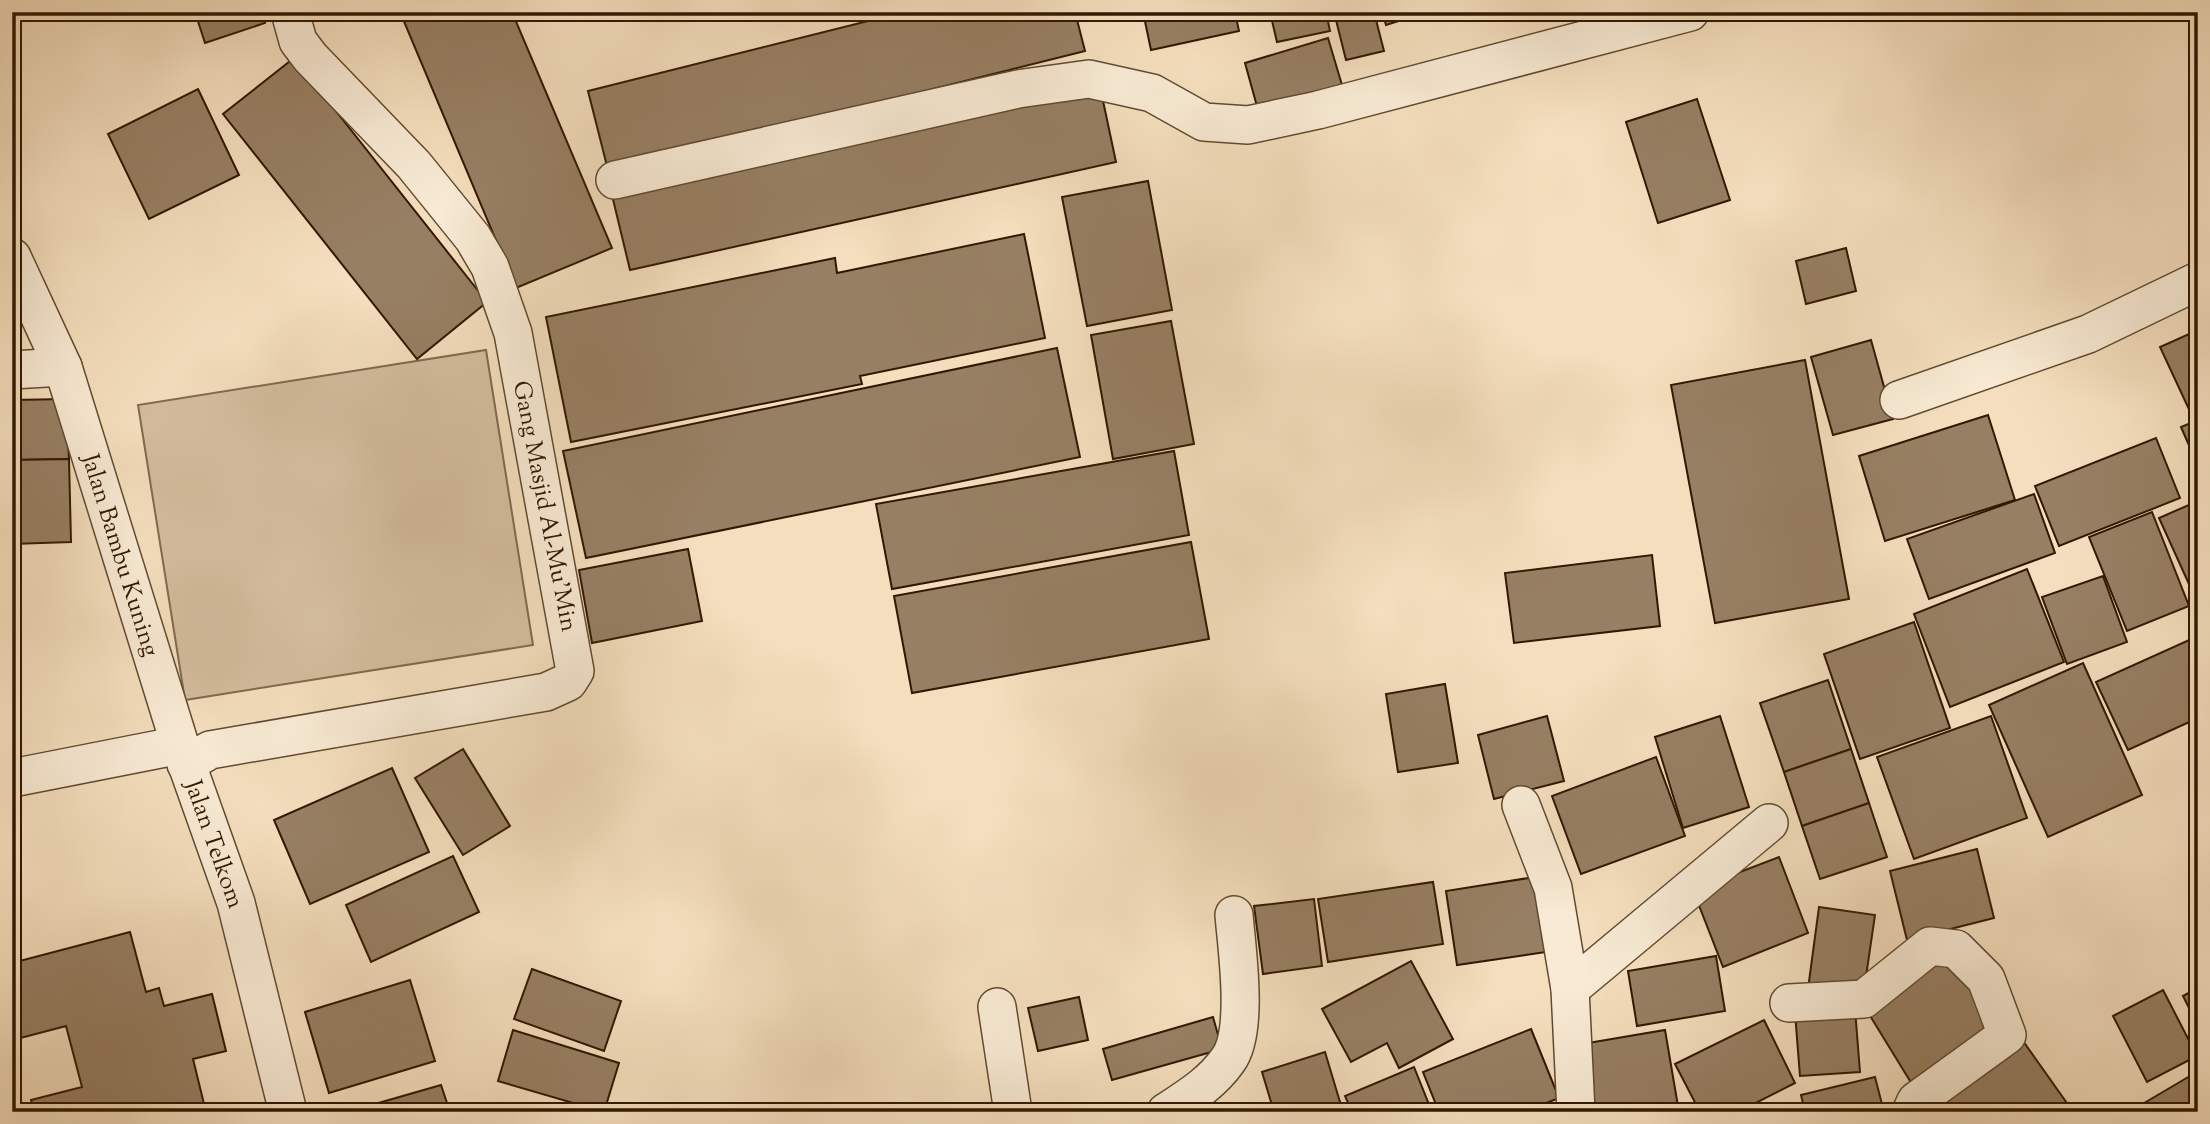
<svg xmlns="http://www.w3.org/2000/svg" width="2210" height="1124" viewBox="0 0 2210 1124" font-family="'Sorts Mill Goudy',serif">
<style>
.green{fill:#d3bc9d;stroke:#826a4f;stroke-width:2}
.building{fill:#977f63;stroke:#321801;stroke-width:2}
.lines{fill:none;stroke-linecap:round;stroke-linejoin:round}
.minor-casing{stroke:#624a30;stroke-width:40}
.minor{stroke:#f8ead4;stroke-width:37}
.labels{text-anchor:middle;stroke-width:5;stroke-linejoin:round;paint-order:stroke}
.street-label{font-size:24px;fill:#321801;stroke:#f8ead4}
</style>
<rect width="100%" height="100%" fill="#f4debd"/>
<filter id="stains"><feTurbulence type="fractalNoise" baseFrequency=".00286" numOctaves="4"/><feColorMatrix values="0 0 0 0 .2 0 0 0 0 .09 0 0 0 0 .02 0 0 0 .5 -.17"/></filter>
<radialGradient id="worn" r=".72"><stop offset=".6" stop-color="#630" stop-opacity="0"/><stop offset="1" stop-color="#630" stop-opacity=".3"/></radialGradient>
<path class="green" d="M486 350 533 645 185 700 138 405Z"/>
<g class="building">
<path d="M195 12H261L265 23 205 43Z"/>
<path d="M400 12H512L612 248 516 288Z"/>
<path d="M904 12H1075L1085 51 608 170 588 91Z"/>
<path d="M1143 12H1235L1239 31 1151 50Z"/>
<path d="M1270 12H1326L1330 31 1277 42Z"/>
<path d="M1334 12H1374L1384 51 1346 60Z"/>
<path d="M1382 12H1427L1386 25Z"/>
<path d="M1328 38 1342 85 1258 110 1245 63Z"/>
<path d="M294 58 487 302 417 359 223 114Z"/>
<path d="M1099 82 1116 162 630 270 611 191Z"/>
<path d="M198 89 239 175 149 219 108 134Z"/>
<path d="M1697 99 1730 200 1658 223 1626 122Z"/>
<path d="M1148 181 1172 310 1087 326 1062 197Z"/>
<path d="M1024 234 1045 338 860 376 862 384 571 442 546 317 835 258 837 273Z"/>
<path d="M1846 248 1856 291 1806 304 1796 261Z"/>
<path d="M1171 321 1194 444 1113 459 1091 335Z"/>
<path d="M2198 330V416L2193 418 2160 347Z"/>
<path d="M1871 340 1893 419 1833 435 1811 357Z"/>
<path d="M1057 348 1080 457 586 558 563 451Z"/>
<path d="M1805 360 1849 599 1715 623 1671 385Z"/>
<path d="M66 399 69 459 12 460V400Z"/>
<path d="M1988 415 2015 500 1885 541 1859 456Z"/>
<path d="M2198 420V466L2181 427Z"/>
<path d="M2156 438 2180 498 2059 546 2035 486Z"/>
<path d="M1174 451 1189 535 892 589 876 504Z"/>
<path d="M69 459 71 542 12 544V460Z"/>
<path d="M2034 494 2055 553 1929 599 1907 539Z"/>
<path d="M2198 501V591L2193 593 2159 518Z"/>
<path d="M2152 512 2189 606 2127 631 2089 537Z"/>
<path d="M1191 542 1209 639 912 693 894 596Z"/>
<path d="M688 549 702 621 592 643 579 570Z"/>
<path d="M1652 555 1660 626 1514 643 1505 573Z"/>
<path d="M2027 569 2064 662 1950 707 1914 614Z"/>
<path d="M2103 576 2127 642 2067 664 2042 597Z"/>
<path d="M1914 622 1950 728 1860 759 1824 654Z"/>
<path d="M2198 636V718L2128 750 2096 682Z"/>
<path d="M2083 663 2142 795 2048 837 1989 705Z"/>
<path d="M1828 680 1851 749 1784 772 1760 703Z"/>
<path d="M1445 684 1458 763 1398 772 1386 694Z"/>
<path d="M1547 716 1564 781 1494 799 1478 735Z"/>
<path d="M1720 716 1749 807 1683 828 1655 737Z"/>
<path d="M1991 716 2027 818 1914 859 1877 757Z"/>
<path d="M463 749 510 826 463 855 415 778Z"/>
<path d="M1851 749 1869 803 1802 826 1784 772Z"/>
<path d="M1656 757 1685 836 1581 874 1552 796Z"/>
<path d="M392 768 429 852 310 904 274 820Z"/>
<path d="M1869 803 1887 857 1820 879 1802 826Z"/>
<path d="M1977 849 1994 918 1907 940 1890 871Z"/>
<path d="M453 856 479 912 371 962 346 905Z"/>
<path d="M1779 857 1808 933 1723 967 1693 890Z"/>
<path d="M1541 876 1553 951 1457 965 1446 891Z"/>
<path d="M1433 882 1443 944 1328 962 1318 899Z"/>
<path d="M1314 899 1322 966 1263 974 1254 906Z"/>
<path d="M1819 907 1875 915 1863 997 1808 989Z"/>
<path d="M130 932 146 992 159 988 164 1006 212 994 226 1051 193 1059 206 1112H34L31 1100 82 1087 66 1026 13 1040 12 963Z"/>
<path d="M1950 952 2001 1035 1915 1089 1864 1006Z"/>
<path d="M1716 956 1725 1011 1637 1026 1628 971Z"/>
<path d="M1411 961 1453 1039 1399 1068 1387 1043 1351 1062 1322 1009Z"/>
<path d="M532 969 621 1001 604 1051 514 1019Z"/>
<path d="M410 980 435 1061 329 1093 305 1012Z"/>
<path d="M2198 988V1026L2183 996Z"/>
<path d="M2163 990 2197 1056 2147 1082 2113 1016Z"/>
<path d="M1079 997 1088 1040 1038 1051 1028 1008Z"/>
<path d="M1855 1009 1860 1072 1800 1076 1795 1013Z"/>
<path d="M1213 1017 1222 1049 1112 1080 1103 1049Z"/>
<path d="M1764 1020 1795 1083 1738 1112H1700L1675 1064Z"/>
<path d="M1531 1029 1559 1098 1524 1112H1439L1423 1072Z"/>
<path d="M513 1030 619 1063 604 1112 498 1081Z"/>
<path d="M1665 1030 1679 1112H1594L1582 1044Z"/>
<path d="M2023 1041 2069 1106 2061 1112H1942L1937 1103Z"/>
<path d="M1325 1052 1343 1112H1274L1262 1072Z"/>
<path d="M1414 1067 1432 1112H1352L1345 1096Z"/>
<path d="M2190 1076 2198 1088V1112H2129Z"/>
<path d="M1875 1077 1884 1112H1805L1801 1095Z"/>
<path d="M441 1085 450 1112H362L361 1108Z"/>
</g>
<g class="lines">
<defs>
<g id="minor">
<path d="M615 180 1018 89 1089 79 1152 93 1204 122 1248 125 1318 110 1690 12"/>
<path id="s1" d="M12 257 63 367 180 745"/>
<path d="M12 370 63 367"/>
<path d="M1899 400 2088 334 2198 281"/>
<path d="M186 764 210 750 546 692 568 682 575 671 513 333 490 267 473 238 414 165 310 57 298 41 290 12"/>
<path id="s2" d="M12 778 180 745 236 903 288 1112"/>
<path d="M1521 805 1553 888 1570 989 1576 1112"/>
<path d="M1570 989 1769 823"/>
<path d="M1789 1003 1864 999 1930 946 1956 949 1986 979 2007 1035 1916 1101 1911 1112"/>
<path d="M997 1007 1013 1112"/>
<path d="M1166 1112C1189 1097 1212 1083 1228 1060 1249 1032 1237 950 1234 915"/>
</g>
</defs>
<use href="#minor" class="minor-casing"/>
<use href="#minor" class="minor"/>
</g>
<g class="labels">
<g class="street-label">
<text transform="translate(546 506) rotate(79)" y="8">Gang Masjid Al-Mu'Min</text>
<text dy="8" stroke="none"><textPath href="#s1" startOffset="318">Jalan Bambu Kuning</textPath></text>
<text dy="8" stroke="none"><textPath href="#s2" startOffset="276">Jalan Telkom</textPath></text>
</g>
</g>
<rect width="2210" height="1124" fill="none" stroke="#f4debd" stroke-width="42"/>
<rect x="14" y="14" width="2182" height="1096" fill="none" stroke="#321801" stroke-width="3.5"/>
<rect x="21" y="21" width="2168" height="1082" fill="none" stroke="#321801" stroke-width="2"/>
<rect width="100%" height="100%" filter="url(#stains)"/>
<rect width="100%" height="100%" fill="url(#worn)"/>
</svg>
